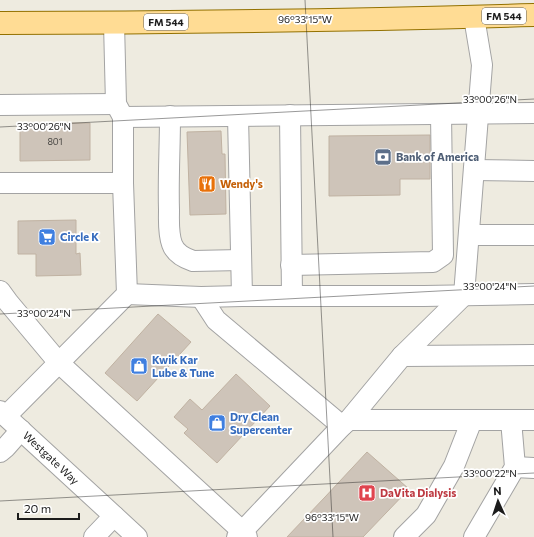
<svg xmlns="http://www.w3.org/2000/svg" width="534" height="537" viewBox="0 0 534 537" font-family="Commissioner,sans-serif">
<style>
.building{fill:#cec4b9;stroke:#c0b2a2}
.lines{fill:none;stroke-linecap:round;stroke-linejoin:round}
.minor-casing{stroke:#a3a3a3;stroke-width:22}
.major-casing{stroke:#937100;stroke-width:24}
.minor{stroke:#fff;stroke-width:20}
.major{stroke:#ffdc94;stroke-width:22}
.ticks{fill:none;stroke:#1c1c1c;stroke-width:1;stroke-opacity:0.45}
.labels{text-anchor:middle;stroke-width:3.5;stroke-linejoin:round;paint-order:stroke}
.number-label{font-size:9px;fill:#484643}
.shield{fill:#fff;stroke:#606060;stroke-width:1}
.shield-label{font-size:10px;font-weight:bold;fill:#1c1c1c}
.service-label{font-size:11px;font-weight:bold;fill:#4e5e75;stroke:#fff;text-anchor:start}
.food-label{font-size:11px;font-weight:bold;fill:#c56008;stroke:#fff;text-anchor:start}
.shop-label{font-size:11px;font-weight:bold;fill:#366cbe;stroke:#fff;text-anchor:start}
.street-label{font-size:11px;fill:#1c1c1c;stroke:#fff}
.health-label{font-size:11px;font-weight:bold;fill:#be3a42;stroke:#fff;text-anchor:start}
.ticks-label{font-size:10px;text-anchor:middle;fill:#1c1c1c;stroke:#fff;stroke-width:3.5;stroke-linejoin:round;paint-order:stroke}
</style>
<rect width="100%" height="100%" fill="#eeebe0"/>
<g class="building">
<path d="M20 123H90V160L20 161Z"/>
<path d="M221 131 222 154H225L226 214 190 215 187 132Z"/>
<path d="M430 135V179H400V195L329 196V136Z"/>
<path d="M76 220V254L80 253 81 275 36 276V254H18V221Z"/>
<path d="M158 314 191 342 137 401 105 373Z"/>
<path d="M236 374 270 406 217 463 184 433 188 429 174 417 190 399 202 410Z"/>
<path d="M367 452 409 489 363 537H287L325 497Z"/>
</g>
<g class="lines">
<defs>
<g id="minor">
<path d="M0 105 116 104"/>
<path d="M290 115 292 296"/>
<path d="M170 116C170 148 168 179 169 210 169 221 168 233 172 244 175 253 184 258 193 261L241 260"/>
<path d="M238 116 242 296"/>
<path d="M123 117 534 113"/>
<path d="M474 170 534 171"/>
<path d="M0 183H123"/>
<path d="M469 235H534"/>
<path d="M291 265 433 262 443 255 441 114"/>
<path d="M0 291 8 302 59 363 242 531 247 537"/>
<path d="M127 294 201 297 242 296H424L534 294"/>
<path d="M201 297 216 320 342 426"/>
<path d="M402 356 534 355"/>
<path d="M0 411 137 537"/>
<path d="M6 416 127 294 123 183V117L116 104 114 23"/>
<path d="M349 420H511L515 467 474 537"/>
<path d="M511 420H534"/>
<path d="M0 452 6 447 21 430"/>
<path d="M515 467 534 468"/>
<path d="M94 537 114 516"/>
<path d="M237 537 342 426 349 420 402 356 464 295 482 65 474 17"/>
<path d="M404 537 426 515 454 466 472 420"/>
</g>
<path id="major" d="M0 23C178 23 356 20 534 15"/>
</defs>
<use href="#minor" class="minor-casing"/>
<use href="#major" class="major-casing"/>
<use href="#minor" class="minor"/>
<use href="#major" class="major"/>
</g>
<path class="ticks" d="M305 0 333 537M0 127 534 99M0 314 534 286M0 501 534 473"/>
<defs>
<symbol id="bank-square" viewBox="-11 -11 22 22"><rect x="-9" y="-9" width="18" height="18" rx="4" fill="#5c6f8a" stroke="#fff"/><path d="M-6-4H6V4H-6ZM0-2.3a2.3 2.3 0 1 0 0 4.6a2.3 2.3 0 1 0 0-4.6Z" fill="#fff"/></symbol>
<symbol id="restaurant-square" viewBox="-11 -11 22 22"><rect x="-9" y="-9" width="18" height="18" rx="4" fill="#e8710a" stroke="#fff"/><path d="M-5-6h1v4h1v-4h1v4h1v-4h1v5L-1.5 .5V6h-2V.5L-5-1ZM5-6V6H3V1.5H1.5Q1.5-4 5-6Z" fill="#fff"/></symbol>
<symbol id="supermarket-square" viewBox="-11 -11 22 22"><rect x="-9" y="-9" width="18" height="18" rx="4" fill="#3f7fe0" stroke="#fff"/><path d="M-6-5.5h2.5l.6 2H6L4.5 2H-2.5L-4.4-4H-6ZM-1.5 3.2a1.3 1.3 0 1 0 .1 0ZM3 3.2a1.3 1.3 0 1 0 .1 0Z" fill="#fff"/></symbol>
<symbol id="shop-square" viewBox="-11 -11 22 22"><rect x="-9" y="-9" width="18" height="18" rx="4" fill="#3f7fe0" stroke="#fff"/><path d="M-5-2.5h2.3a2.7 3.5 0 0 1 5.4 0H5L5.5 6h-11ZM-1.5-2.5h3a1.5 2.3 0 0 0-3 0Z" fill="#fff"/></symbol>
<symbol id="hospital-square" viewBox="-11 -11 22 22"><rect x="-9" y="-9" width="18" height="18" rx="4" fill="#e0444e" stroke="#fff"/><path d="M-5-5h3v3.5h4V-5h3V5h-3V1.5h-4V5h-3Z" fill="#fff"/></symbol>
</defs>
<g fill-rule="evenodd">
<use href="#bank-square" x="373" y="147" width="20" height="20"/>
<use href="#restaurant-square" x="197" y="174" width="20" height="20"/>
<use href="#supermarket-square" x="37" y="227" width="20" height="20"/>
<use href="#shop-square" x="129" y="356" width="20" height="20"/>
<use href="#shop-square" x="207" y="413" width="20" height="20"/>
<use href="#hospital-square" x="357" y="483" width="20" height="20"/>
</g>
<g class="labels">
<g class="number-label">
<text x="55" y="145">801</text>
</g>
<g class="shield">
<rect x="482" y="8" width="44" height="16" rx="3"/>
<rect x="144" y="14" width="44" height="16" rx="3"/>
</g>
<g class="shield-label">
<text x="504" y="20">FM 544</text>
<text x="166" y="26">FM 544</text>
</g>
<g class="service-label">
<text x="396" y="161">Bank of America</text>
</g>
<g class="food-label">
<text x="220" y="188">Wendy's</text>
</g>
<g class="shop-label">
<text x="60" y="241">Circle K</text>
<text x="152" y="364">Kwik Kar<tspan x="152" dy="13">Lube &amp; Tune</tspan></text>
<text x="230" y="421">Dry Clean<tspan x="230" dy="13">Supercenter</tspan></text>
</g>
<g class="street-label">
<text transform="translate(51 458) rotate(43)" y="4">Westgate Way</text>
</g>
<g class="health-label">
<text x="380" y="497">DaVita Dialysis</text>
</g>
</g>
<g class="ticks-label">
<text x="305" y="23">96°33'15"W</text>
<text x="490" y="103">33°00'26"N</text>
<text x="44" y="130">33°00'26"N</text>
<text x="490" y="290">33°00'24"N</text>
<text x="44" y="317">33°00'24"N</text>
<text x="490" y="477">33°00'22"N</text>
<text x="332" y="521">96°33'15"W</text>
</g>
<g transform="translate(498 501) rotate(357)" stroke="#ffffff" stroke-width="3" paint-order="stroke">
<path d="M0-3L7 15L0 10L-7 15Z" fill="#1c1c1c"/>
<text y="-6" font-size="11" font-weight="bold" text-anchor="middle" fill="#1c1c1c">N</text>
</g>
<path d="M18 513v6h61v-6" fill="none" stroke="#1c1c1c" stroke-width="2"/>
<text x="24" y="513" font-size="12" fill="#1c1c1c" stroke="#ffffff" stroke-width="3" paint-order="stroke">20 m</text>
</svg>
